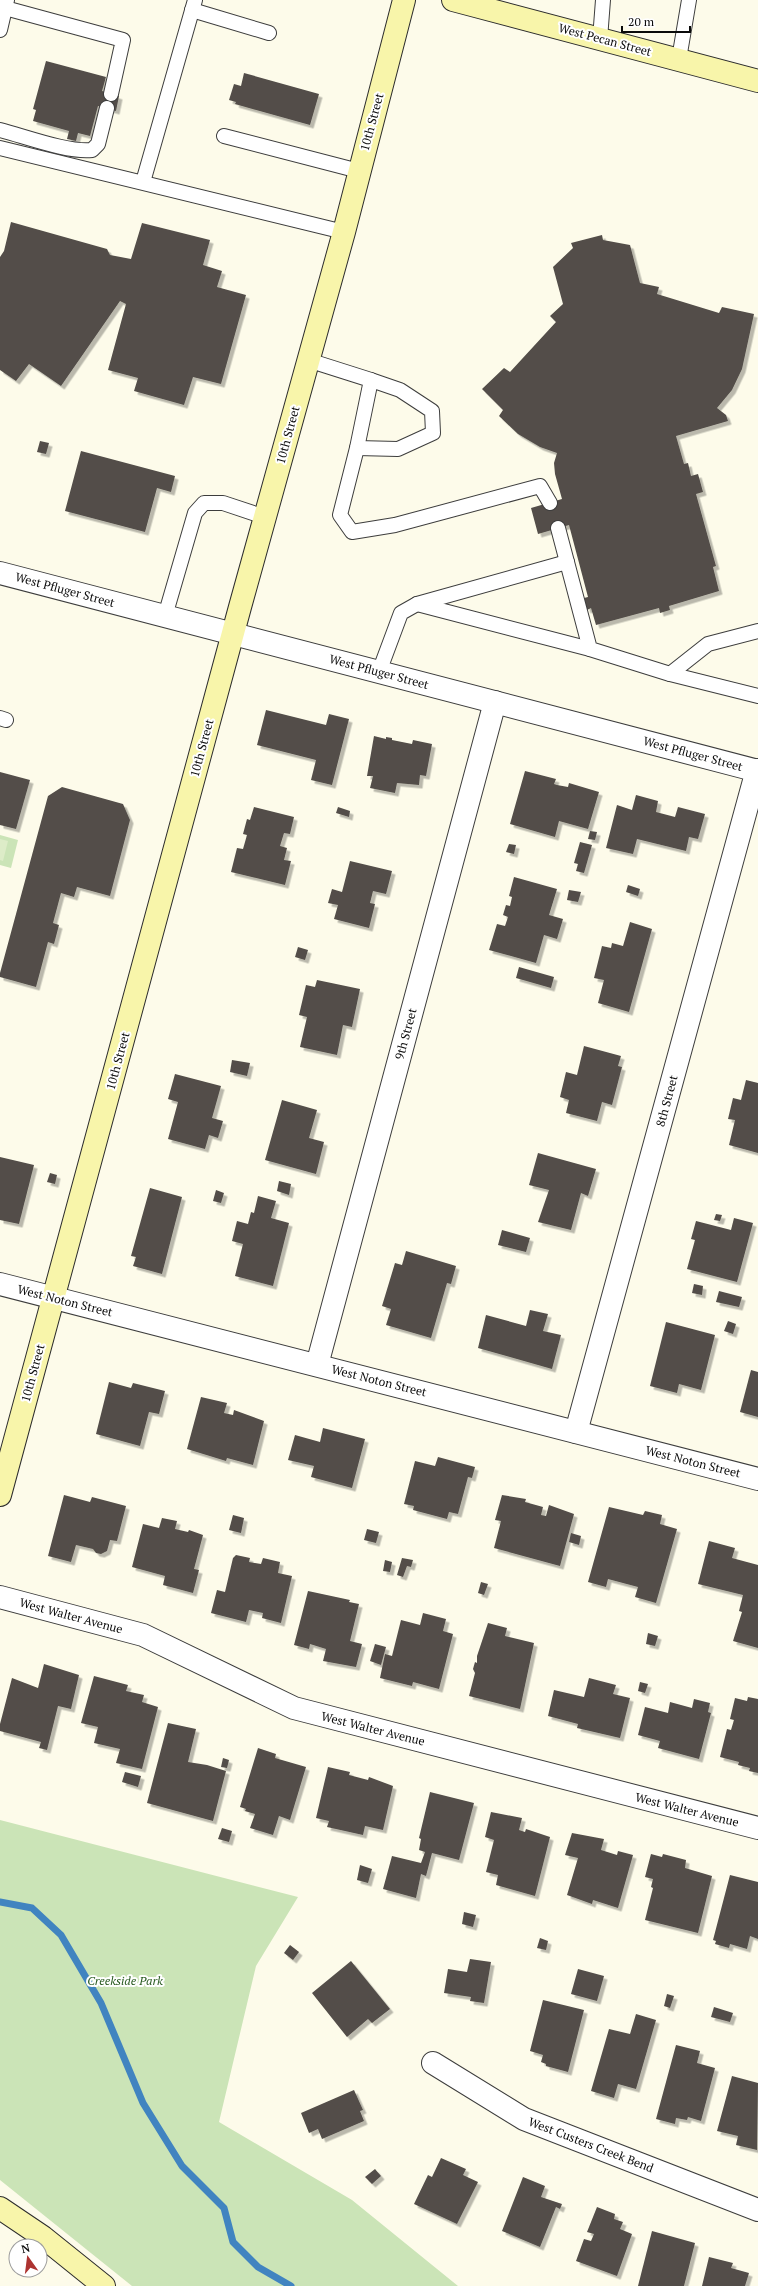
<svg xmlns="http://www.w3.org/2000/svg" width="758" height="2286" viewBox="0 0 758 2286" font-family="'PT Serif',serif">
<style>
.green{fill:#cbe4b7}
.pitch{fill:#ddecc8}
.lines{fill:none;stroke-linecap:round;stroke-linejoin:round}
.stream{stroke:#4184c0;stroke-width:7}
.building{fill:#524d48;filter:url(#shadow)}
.lane-casing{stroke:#3d3d3d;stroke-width:16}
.street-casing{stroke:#3d3d3d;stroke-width:24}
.secondary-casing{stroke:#2c2c2c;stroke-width:24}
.lane{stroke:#fff;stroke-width:14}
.street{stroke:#fff;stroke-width:22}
.secondary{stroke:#f8f5aa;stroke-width:22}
.labels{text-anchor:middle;stroke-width:4;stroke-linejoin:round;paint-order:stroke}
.street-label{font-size:12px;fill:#0a0a0a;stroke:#fff}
.park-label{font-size:12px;font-style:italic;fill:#295b21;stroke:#fff}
</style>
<defs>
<filter id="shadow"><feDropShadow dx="3.5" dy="3.5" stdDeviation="0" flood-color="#0004"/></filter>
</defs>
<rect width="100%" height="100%" fill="#fdfbea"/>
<g class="green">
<path d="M0 835 18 840 11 868 0 865Z"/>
<path d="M0 1820 298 1897 256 1966 219 2122 352 2200 458 2286H132L0 2180Z"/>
</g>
<path class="pitch" d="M0 839 8 841 3 861 0 860Z"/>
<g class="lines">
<path class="stream" d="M0 1902 32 1908 61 1935 101 2003 143 2103 182 2166 224 2208 233 2242 258 2267 291 2286"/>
</g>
<g class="building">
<path d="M46 61 106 77 102 91 119 96 116 111 98 106 90 136 78 133 76 141 67 139 69 131 33 121 36 110 33 109Z"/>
<path d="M244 73 319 94 310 125 235 104 236 102 229 100 234 84 241 86Z"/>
<path d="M11 222 107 249 110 255 131 259 142 223 210 240 203 265 222 271 217 287 246 295 221 384 193 377 184 405 134 391 138 378 108 370 126 304 120 301 61 386 29 364 16 381 0 370V257L4 251Z"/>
<path d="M602 235 603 240 630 245 640 283 659 287 657 294 719 313 722 307 754 314 742 369 732 390 717 408 726 415 728 421 676 436 684 464 688 463 691 476 698 474 700 481 703 492 696 494 716 566 713 567 719 591 669 606 670 610 660 613 659 608 596 625 591 608 587 610 584 598 588 597 569 525 538 534 531 508 562 499 555 474 554 463 557 453 540 447 518 434 499 416 503 410 482 389 504 368 510 372 556 322 550 316 563 304 553 267 573 248 571 243Z"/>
<path d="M40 441 49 443 46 454 37 452Z"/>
<path d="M81 451 175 476 171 492 157 488 145 532 65 511Z"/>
<path d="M266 710 326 725 329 714 349 719 332 785 311 780 316 760 257 745Z"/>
<path d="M374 736 386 739V737L392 738V740L412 744 413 740 432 744 426 776 420 775 419 785 397 783 395 793 370 788 373 776H367Z"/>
<path d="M525 771 556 779 554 784 557 785 568 787 569 783 599 792 588 829 559 821 555 837 510 824Z"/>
<path d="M0 772 30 780 16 829 0 825Z"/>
<path d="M62 787 123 804 130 820 110 896 77 887 74 897 61 893 53 923 59 925 54 944 48 942 36 987 0 977V973L48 796Z"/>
<path d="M636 795 658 801 656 812 675 817 678 807 705 814 698 839 689 837 686 851 637 839 633 854 606 848 617 805 632 810Z"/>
<path d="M254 807 294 817 290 834 284 833 280 846 287 848 284 860 291 861 285 885 231 872 237 848 243 849 247 835 243 834 247 819 250 820Z"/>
<path d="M338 807 350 811 349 817 336 813Z"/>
<path d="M590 831 597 832 595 840 588 839Z"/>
<path d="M580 842 592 845 584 873 576 871 578 864 574 863Z"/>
<path d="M509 844 516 845 514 854 506 852Z"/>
<path d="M350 861 392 871 386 894 373 891 370 903 375 904 369 928 334 919 338 905 328 903 332 889 342 892Z"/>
<path d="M514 877 557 889 549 915 563 919 557 939 544 935 536 963 489 950 497 924 505 926 508 917 503 915 506 905 510 906 512 897 509 896Z"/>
<path d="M628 885 640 889 638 896 626 892Z"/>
<path d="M569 890 581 892 578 902 567 900Z"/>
<path d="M630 922 652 929 629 1012 598 1003 604 980 594 978 602 946 611 948 612 943 623 946Z"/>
<path d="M298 947 308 950 305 960 295 957Z"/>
<path d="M519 967 554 977 551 988 516 978Z"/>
<path d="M317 980 360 989 352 1027 343 1025 337 1055 300 1047 307 1017 299 1015 306 985 315 987Z"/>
<path d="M584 1046 621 1056 618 1066 622 1067 612 1105 602 1102 597 1121 566 1113 569 1100 560 1097 566 1072 577 1075Z"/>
<path d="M232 1060 250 1063 247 1076 230 1072Z"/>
<path d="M175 1074 221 1086 212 1118 223 1121 218 1138 209 1135 205 1149 168 1139 178 1102 168 1099Z"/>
<path d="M746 1080 758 1083V1153L729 1145 735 1120 728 1119 733 1098 741 1100Z"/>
<path d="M282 1100 317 1110 309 1138 324 1142 316 1174 265 1160Z"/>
<path d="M538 1153 596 1169 588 1196 581 1193 571 1230 538 1222 549 1190 529 1185Z"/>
<path d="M0 1157 34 1165 19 1224 0 1220Z"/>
<path d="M50 1173 57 1175 55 1184 47 1182Z"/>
<path d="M279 1181 291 1184 289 1195 277 1191Z"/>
<path d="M150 1188 182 1197 162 1274 133 1266 136 1257 131 1256Z"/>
<path d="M216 1190 224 1193 221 1203 213 1201Z"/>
<path d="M258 1196 276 1201 271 1218 289 1223 273 1286 235 1276 243 1244 232 1241 237 1221 248 1224 251 1212 254 1213Z"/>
<path d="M716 1214 722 1215 720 1221 714 1220Z"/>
<path d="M734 1218 753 1223 737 1282 687 1269 695 1240 691 1239 696 1221 731 1230Z"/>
<path d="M502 1230 530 1238 526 1252 498 1245Z"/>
<path d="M406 1251 456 1266 451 1284 447 1283 431 1338 386 1325 391 1309 382 1306 395 1263 402 1265Z"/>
<path d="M694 1284 703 1286 702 1295 692 1293Z"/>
<path d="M719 1291 742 1297 739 1307 716 1302Z"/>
<path d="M530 1310 548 1314 543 1331 561 1335 552 1369 478 1348 486 1315 526 1326Z"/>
<path d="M728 1321 736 1324 733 1334 724 1331Z"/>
<path d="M666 1322 715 1335 701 1390 679 1384 677 1393 650 1386Z"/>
<path d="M751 1370 758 1372V1417L740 1412Z"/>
<path d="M109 1382 131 1388 133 1383 165 1391 159 1414 149 1412 140 1446 96 1434Z"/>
<path d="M201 1397 227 1403 224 1413 233 1415 234 1410 264 1421 253 1465 227 1458 226 1461 187 1449Z"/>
<path d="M323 1428 365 1439 352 1488 311 1477 314 1466 288 1460 295 1435 320 1442Z"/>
<path d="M438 1457 475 1467 472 1478 468 1477 458 1514 449 1512 447 1519 413 1510 414 1506 404 1504 415 1461 435 1466Z"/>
<path d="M64 1495 90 1502 92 1497 126 1506 117 1541 110 1540 107 1551 101 1554 96 1553 93 1549 76 1545 71 1562 48 1556Z"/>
<path d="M502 1495 526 1499 525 1502 543 1507 541 1515 546 1516 549 1505 574 1514 560 1566 494 1548 501 1521 495 1520Z"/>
<path d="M609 1507 643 1515 645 1511 662 1515 660 1524 677 1529 656 1603 635 1597 638 1587 608 1579 606 1587 588 1582Z"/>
<path d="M233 1515 244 1518 241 1533 229 1530Z"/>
<path d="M162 1518 177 1521 175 1529 188 1532 189 1530 203 1535 194 1569 199 1570 193 1593 163 1585 165 1576 132 1567 143 1524 159 1528Z"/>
<path d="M367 1529 379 1532 376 1543 364 1540Z"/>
<path d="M571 1533 581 1536 579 1545 569 1542Z"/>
<path d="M709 1541 735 1548 732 1558 758 1565V1648L733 1641 742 1612 739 1611 743 1595 698 1584Z"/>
<path d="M236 1555 250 1558 249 1562 261 1564 263 1558 280 1562 278 1573 292 1576 281 1623 262 1618 263 1613 249 1610 246 1622 211 1613 217 1590 225 1592 233 1558Z"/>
<path d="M402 1558 413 1560 411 1567 407 1566 403 1577 397 1575Z"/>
<path d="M385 1560 392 1562 390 1572 383 1571Z"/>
<path d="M481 1582 488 1584 484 1595 478 1593Z"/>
<path d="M308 1591 350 1600 349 1602 359 1604 350 1641 362 1644 356 1667 323 1661 326 1649 310 1644 309 1649 294 1645Z"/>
<path d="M423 1613 446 1619 443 1631 453 1634 439 1689 413 1682 412 1686 380 1678 385 1654 392 1656 401 1620 420 1625Z"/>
<path d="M488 1623 507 1628 505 1636 534 1643 520 1709 469 1696 475 1673 473 1669 475 1662 477 1663V1656Z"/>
<path d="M648 1633 658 1636 655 1646 646 1644Z"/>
<path d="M375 1644 386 1647 381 1665 370 1661Z"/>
<path d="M44 1664 79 1675 71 1709 58 1706 47 1750 39 1748 41 1742 0 1731V1724L12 1678 38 1688Z"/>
<path d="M94 1676 128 1685 126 1691 144 1695 142 1702 158 1707 142 1769 116 1763 120 1749 94 1743 98 1727 81 1723Z"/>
<path d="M589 1678 616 1685 613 1694 630 1698 620 1738 577 1728 578 1724 548 1716 554 1690 584 1697Z"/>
<path d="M640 1682 648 1684 645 1693 638 1691Z"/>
<path d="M748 1697 758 1699V1773L749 1771 750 1768 738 1765 739 1762 720 1757 727 1729 731 1730 734 1720 730 1719 735 1698 747 1701Z"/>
<path d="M694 1699 710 1703 708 1712 711 1713 699 1759 658 1748 660 1741 638 1735 645 1707 668 1713 670 1702 692 1708Z"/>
<path d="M168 1723 196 1729 188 1762 207 1765 226 1771 213 1821 147 1803Z"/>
<path d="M258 1748 276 1754 275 1758 306 1767 290 1820 279 1816 273 1835 250 1828 255 1814 245 1811 246 1809 240 1807Z"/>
<path d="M223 1758 229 1760 227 1768 221 1767Z"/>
<path d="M328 1767 350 1772 349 1775 368 1780 369 1777 393 1786 383 1830 365 1826 363 1835 327 1827 329 1821 316 1818Z"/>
<path d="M125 1772 141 1776 138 1787 122 1782Z"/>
<path d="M430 1792 474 1803 459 1860 432 1853 426 1876 421 1874 416 1898 383 1889 392 1856 421 1863 425 1852 419 1850 421 1839 419 1838Z"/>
<path d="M491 1812 522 1818 519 1830 525 1832 526 1829 550 1837 535 1896 496 1885 498 1875 486 1872 494 1840 485 1837Z"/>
<path d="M222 1828 232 1831 229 1842 218 1839Z"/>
<path d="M572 1833 604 1839 601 1850 617 1855 618 1851 633 1855 618 1908 593 1900 592 1904 567 1895 578 1858 565 1855Z"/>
<path d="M651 1854 662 1857 663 1854 686 1860 685 1868 712 1876 698 1933 645 1920 653 1888 651 1887 653 1879 645 1877Z"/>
<path d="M360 1865 372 1869 368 1883 357 1880Z"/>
<path d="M730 1875 758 1882V1939L750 1936 747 1949 730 1944 729 1948 715 1944 716 1941 713 1940Z"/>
<path d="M464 1912 476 1915 473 1927 462 1924Z"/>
<path d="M540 1938 548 1941 546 1950 537 1948Z"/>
<path d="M290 1945 299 1952 293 1960 284 1953Z"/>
<path d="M470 1959 491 1962 484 2003 470 2001 471 1997 444 1993 448 1969 467 1972Z"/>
<path d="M351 1961 390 2009 372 2023 368 2019 347 2037 312 1993Z"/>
<path d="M578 1969 604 1976 597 2001 571 1994Z"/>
<path d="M667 1994 674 1996 670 2008 664 2006Z"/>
<path d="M543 2000 584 2010 568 2072 546 2066V2064L541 2062 543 2055 530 2051Z"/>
<path d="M714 2007 733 2013 730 2022 711 2017Z"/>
<path d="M636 2014 656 2020 636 2089 618 2084 614 2098 591 2091 609 2029 630 2034Z"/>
<path d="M676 2045 700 2051 697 2063 715 2068 701 2121 688 2117 687 2120 676 2118 675 2124 656 2119Z"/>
<path d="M732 2076 758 2083 757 2150 736 2145 738 2136 717 2131Z"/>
<path d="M354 2090 363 2110 360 2111 364 2121 322 2139 318 2129 309 2133 301 2113Z"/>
<path d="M441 2158 466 2169 463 2175 478 2182 457 2224 414 2204 428 2175 432 2177Z"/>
<path d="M375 2169 381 2176 372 2184 365 2177Z"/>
<path d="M523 2177 545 2186 541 2197 562 2204 560 2209 556 2207 540 2247 502 2231Z"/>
<path d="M597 2207 615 2214 614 2219 623 2222 620 2229 632 2234 617 2276 576 2261 584 2239 591 2241 594 2234 587 2232Z"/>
<path d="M652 2231 695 2243 684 2286H638Z"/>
<path d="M709 2257 733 2263 731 2268 749 2273 745 2286H702Z"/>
</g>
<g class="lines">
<defs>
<g id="lane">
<path d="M5 8 123 40 111 94"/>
<path d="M192 10 269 33"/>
<path d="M0 30 7 0"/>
<path d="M600 39 603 0"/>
<path d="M679 59 689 0"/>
<path d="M0 130C24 136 69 153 92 150L98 144 107 108"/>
<path d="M224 136 359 171"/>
<path d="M0 148 344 232"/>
<path d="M143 182 195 0"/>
<path d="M308 360 371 380 357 448 340 515 352 532 395 525 540 486 550 503"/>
<path d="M357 448 398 449 433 433 432 411 400 390 371 380"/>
<path d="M558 528 590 649 670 674 708 644 758 631"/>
<path d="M417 604 590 649"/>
<path d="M165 616 195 513 204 503H223L265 517"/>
<path d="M379 672 401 613 417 604 567 562"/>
<path d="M670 674 758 696"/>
<path d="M0 718 6 720"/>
</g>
<g id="street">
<path d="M0 573 758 771"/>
<path d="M0 1284 758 1479"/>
<path d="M317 1365 495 702"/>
<path d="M576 1432 757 770"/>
<path d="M0 1597 143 1635 294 1708 758 1828"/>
<path d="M433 2063 524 2119 758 2210"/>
</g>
<g id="secondary">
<path d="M453 0 758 81"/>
<path d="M0 1495 240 607 344 232 404 0"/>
<path d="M0 2208 43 2237 104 2286"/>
</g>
</defs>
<use href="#lane" class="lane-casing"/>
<use href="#street" class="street-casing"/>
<use href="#secondary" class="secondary-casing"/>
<use href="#lane" class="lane"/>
<use href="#street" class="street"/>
<use href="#secondary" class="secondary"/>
</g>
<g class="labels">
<g class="street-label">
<text transform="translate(605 40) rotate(15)" y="4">West Pecan Street</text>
<text transform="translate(372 122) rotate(-75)" y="4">10th Street</text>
<text transform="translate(288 435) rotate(-75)" y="4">10th Street</text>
<text transform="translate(65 590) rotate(15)" y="4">West Pfluger Street</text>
<text transform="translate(379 672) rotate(15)" y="4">West Pfluger Street</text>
<text transform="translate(202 748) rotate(-75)" y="4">10th Street</text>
<text transform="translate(693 754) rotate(15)" y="4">West Pfluger Street</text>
<text transform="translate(406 1034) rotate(-75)" y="4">9th Street</text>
<text transform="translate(118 1061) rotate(-75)" y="4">10th Street</text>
<text transform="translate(667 1101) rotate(-75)" y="4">8th Street</text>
<text transform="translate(65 1301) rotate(14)" y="4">West Noton Street</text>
<text transform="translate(33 1373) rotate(-75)" y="4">10th Street</text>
<text transform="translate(379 1381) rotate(14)" y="4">West Noton Street</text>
<text transform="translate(693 1462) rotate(14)" y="4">West Noton Street</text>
<text transform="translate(71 1616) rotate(15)" y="4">West Walter Avenue</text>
<text transform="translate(373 1729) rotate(14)" y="4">West Walter Avenue</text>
<text transform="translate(687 1810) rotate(14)" y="4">West Walter Avenue</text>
<text transform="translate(591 2145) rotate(21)" y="4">West Custers Creek Bend</text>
</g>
<g class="park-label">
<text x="125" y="1985">Creekside Park</text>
</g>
</g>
<g transform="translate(28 2258) rotate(346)"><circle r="19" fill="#ffffff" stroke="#9d9d9d"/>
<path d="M0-3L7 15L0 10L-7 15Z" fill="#ad3330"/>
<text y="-6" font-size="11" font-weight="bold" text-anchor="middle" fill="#0a0a0a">N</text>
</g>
<path d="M622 26v6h68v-6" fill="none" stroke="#0a0a0a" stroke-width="2"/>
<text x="628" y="26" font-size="12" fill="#0a0a0a" stroke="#ffffff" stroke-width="3" paint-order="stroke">20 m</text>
</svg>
